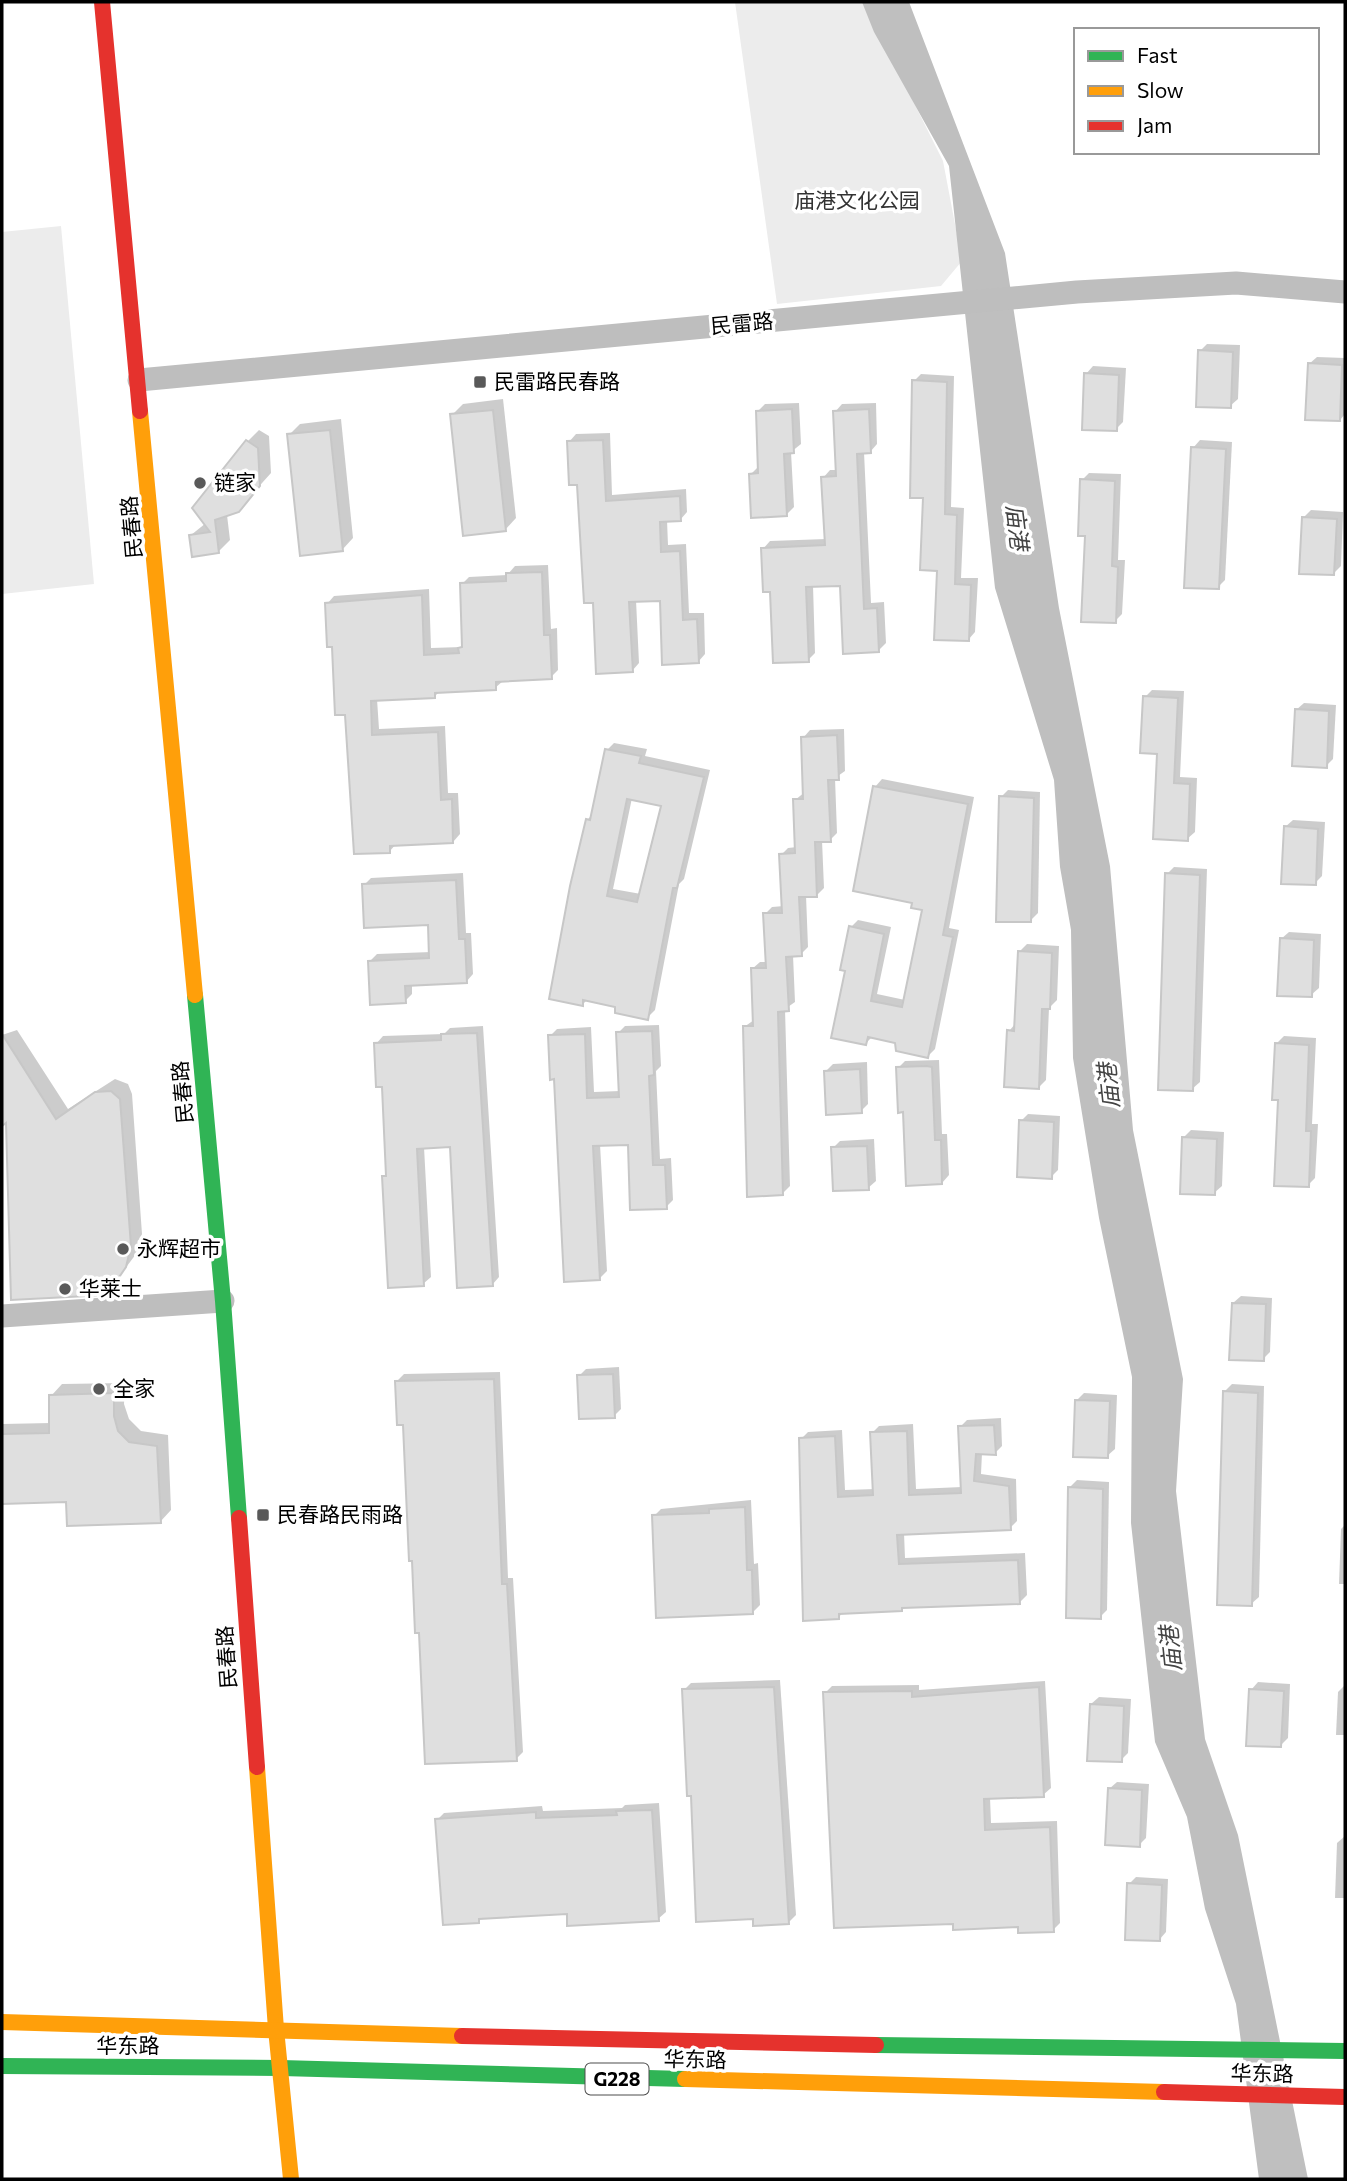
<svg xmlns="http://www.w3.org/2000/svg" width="1347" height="2181" viewBox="0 0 1347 2181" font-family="Commissioner,'Noto Sans SC',sans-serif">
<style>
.green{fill:#ececec}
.water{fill:#bfbfbf}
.shadow{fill:#0003;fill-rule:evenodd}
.building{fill:#dfdfdf;stroke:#c7c7c7;stroke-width:2;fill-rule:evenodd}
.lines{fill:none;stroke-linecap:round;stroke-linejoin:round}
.street{stroke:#bebebe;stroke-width:23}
.fast{stroke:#30b455;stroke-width:16}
.slow{stroke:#ff9f0a;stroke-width:16}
.jam{stroke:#e5322d;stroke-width:16}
.poi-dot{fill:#595959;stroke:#fff;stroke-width:2.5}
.labels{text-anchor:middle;stroke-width:7;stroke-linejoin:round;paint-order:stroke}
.shield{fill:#fff;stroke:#4c4c4c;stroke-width:2}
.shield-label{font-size:19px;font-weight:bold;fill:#000}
.park-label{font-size:21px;fill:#333;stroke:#fff}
.street-label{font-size:21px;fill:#000;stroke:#fff}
.poi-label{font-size:21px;fill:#000;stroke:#fff;text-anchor:start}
.water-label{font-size:23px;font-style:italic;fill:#444;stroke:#fff}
</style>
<rect width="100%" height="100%" fill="#fff"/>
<g class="green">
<path d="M735 2H867L871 17 943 161 962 261 941 286 777 304Z"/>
<path d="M61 226 94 584 2 594V232Z"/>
</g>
<path class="water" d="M862 2H909L1005 253 1059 608 1110 866 1133 1130 1183 1379 1176 1491 1205 1739 1238 1835 1308 2179H1259L1236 2004 1205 1909 1187 1817 1155 1742 1131 1523 1132 1377 1099 1218 1073 1058 1071 930 1060 867 1054 780 995 588 949 166 874 32Z"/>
<g class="shadow">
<path d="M1207 344 1240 345 1238 399 1230 406 1200 351Z"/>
<path d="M1317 357 1345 358V414L1340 420 1309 364Z"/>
<path d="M1093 366 1126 368 1123 422 1116 429 1086 374Z"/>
<path d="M921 374 954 376 951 507 964 508 961 578H978L975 632 968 640 939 569 925 496 914 381Z"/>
<path d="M503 399 516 518 505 530 452 415 463 404Z"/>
<path d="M799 403 801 444 791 452 794 507 786 515 751 474 758 467V411L765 404Z"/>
<path d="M876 403 877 444 870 452H864L871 603 884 602 886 643 878 651 842 584 813 585 815 653 808 660 772 590 763 549 770 541 826 539 823 478 830 470H837L835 412 842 404Z"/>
<path d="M341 419 353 538 342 550 289 435 300 424Z"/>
<path d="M259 430 269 436 271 473 244 503 227 515 230 540 219 551 191 535 206 523 248 441Z"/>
<path d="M610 433 612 495 686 489 687 512 680 520H667L668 545 686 544 689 613H704L705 654 698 662 661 599 636 600 639 663 632 671 595 601 579 483 569 442 576 434Z"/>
<path d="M1200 440 1232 442 1225 580 1218 587 1193 448Z"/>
<path d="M1089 473 1121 474 1118 560H1125L1122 614 1115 621 1082 480Z"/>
<path d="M1311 510 1343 512 1341 566 1334 573 1304 517Z"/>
<path d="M548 565 551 629 557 628 558 670 551 677 503 681 495 688 440 691 434 697 377 699 379 729 445 726 448 793H458L460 834 453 842 396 844 390 851 347 713 327 604 334 596 429 589 431 648 462 647 464 644 462 584 469 577 507 575 515 566Z"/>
<path d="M1152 690 1184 691 1180 777 1197 778 1195 832 1187 839 1145 697Z"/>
<path d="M1304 703 1336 705 1333 759 1326 766 1296 710Z"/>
<path d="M844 729 845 771 835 778 837 833 830 840H822L824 888 817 895H806L808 947 801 954 793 955 795 1002 785 1009 790 1186 782 1194 744 1027 754 1020 752 969 760 962H767L765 914 772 907 784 906 781 855 788 848 797 847 795 800 805 792 803 738 810 730Z"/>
<path d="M614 743 647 749 645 756 710 770 684 879 679 884 655 1010 647 1018 617 1005 588 999 583 1004 587 820 593 814 607 750ZM632 798 663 805 641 894 613 889Z"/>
<path d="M882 779 974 797 949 928 959 930 935 1049 928 1056 897 1041 873 1036 866 1043 847 969 851 927 858 920 891 927 877 994 905 1000 924 909 875 787Z"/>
<path d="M1008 790 1040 792 1038 913 1030 921 1001 797Z"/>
<path d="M1293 820 1325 822 1322 876 1315 883 1285 827Z"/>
<path d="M1174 867 1207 869 1200 1082 1192 1089 1167 874Z"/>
<path d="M463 873 466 933H471L473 974 466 982 412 984V994L405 1001 370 961 377 954 431 952 430 923 364 885 371 878Z"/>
<path d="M1289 932 1321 934 1319 988 1311 995 1281 939Z"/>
<path d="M1027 944 1059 946 1057 1000 1049 1008 1046 1080 1039 1087 1009 1031 1016 1023 1019 952Z"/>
<path d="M659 1025 661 1066 656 1071 660 1159 671 1158 673 1200 666 1207 630 1143 600 1144 607 1271 599 1279 556 1078 550 1036 557 1029 591 1027 594 1092 620 1091 618 1033 625 1026Z"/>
<path d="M483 1026 499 1277 492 1285 452 1145 424 1147 431 1277 423 1284 384 1176 387 1173 384 1085 376 1044 383 1036 444 1034 450 1028Z"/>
<path d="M17 1030 68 1109 115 1079 128 1084 132 1094 142 1234 136 1254 107 1293 7 1100 2 1101V1035Z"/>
<path d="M1284 1036 1316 1038 1312 1124H1318L1315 1178 1308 1185 1279 1099 1276 1044Z"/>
<path d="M939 1060 942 1134H947L949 1175 942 1183 905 1111 898 1068 905 1061Z"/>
<path d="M867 1062 868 1104 861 1111 826 1071 833 1064Z"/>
<path d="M1028 1114 1060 1116 1058 1170 1051 1177 1021 1121Z"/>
<path d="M1191 1130 1224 1132 1222 1186 1214 1193 1184 1137Z"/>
<path d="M874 1139 876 1181 868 1188 833 1148 840 1141Z"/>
<path d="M1241 1296 1272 1298 1270 1352 1263 1359 1233 1303Z"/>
<path d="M619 1367 621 1409 614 1416 579 1376 586 1369Z"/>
<path d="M500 1372 508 1578H513L523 1752 516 1759 421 1631 404 1423 397 1381 404 1374Z"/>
<path d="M125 1383 124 1404 129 1419 141 1431 168 1435 171 1510 160 1522 68 1500 2 1503V1424L51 1423V1396L62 1384Z"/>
<path d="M1232 1384 1264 1386 1259 1597 1251 1604 1225 1391Z"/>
<path d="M1084 1393 1117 1395 1115 1449 1107 1456 1077 1400Z"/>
<path d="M1001 1418 1002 1446 995 1453H982L981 1474 1016 1479 1017 1521 1010 1528 904 1533 905 1558 1025 1553 1027 1595 1020 1602 904 1606 901 1610 843 1612 839 1617 801 1439 808 1432 842 1430 845 1490 875 1489 872 1433 879 1426 913 1424 916 1489 962 1487 960 1427 967 1420Z"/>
<path d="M1077 1480 1109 1482 1107 1610 1100 1617 1070 1487Z"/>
<path d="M751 1500 754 1564 758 1563 760 1605 753 1612 654 1516 661 1509Z"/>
<path d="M1345 1525V1584H1339L1341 1529Z"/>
<path d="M780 1680 796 1915 788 1923 755 1917 693 1794 684 1690 691 1683Z"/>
<path d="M1045 1681 1051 1788 1043 1795 990 1797 991 1823 1057 1821 1060 1923 1053 1930 954 1922 825 1693 832 1686 919 1685V1690Z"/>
<path d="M1258 1682 1290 1684 1288 1738 1281 1745 1251 1690Z"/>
<path d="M1345 1685V1735H1336L1338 1692Z"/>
<path d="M1099 1697 1131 1699 1128 1753 1121 1760 1091 1704Z"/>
<path d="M1117 1782 1149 1784 1146 1838 1139 1845 1109 1789Z"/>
<path d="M659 1803 666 1912 658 1919 568 1913 483 1917 478 1921 437 1820 444 1813 542 1806 543 1811 622 1808 625 1805Z"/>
<path d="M1345 1836V1898H1335L1337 1843Z"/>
<path d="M1136 1877 1168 1879 1166 1932 1159 1940 1129 1884Z"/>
</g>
<g class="building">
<path d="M1198 350 1233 352 1231 408 1196 407Z"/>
<path d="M1308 363 1342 365 1340 421 1305 420Z"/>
<path d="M1084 373 1119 375 1117 431 1082 430Z"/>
<path d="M912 380 947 382 945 514 957 515 955 584 971 585 969 641 934 640 937 571 920 570 923 498H910Z"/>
<path d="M792 409 794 453 784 454 787 516 751 518 749 474 758 473 756 411Z"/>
<path d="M869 409 871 453 857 454 864 609 877 608 879 652 843 654 840 586 806 587 809 662 773 663 770 592H763L761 548 825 545 821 477 836 476 833 411Z"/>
<path d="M493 410 506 531 463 536 450 414Z"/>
<path d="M330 430 343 551 300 556 287 434Z"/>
<path d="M246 440 258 448 260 486 239 512 215 520 219 553 192 557 189 535 210 532 192 508Z"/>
<path d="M603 440 606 501 680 496 681 521 660 522 661 552 680 551 683 620 697 619 699 663 662 665 660 601 629 602 633 672 596 674 593 603H584L577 485H569L567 441Z"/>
<path d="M1191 447 1226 449 1219 589 1184 588Z"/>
<path d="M1080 479 1115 481 1112 566 1118 567 1116 623 1081 622 1085 536H1078Z"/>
<path d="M1302 517 1337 519 1334 575 1299 574Z"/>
<path d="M542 572 544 635H550L552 679 496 682V690L435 693V698L371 701 372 735 438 732 441 800 452 799 453 843 390 846V853L354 854 345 715H335L332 647H327L325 603 422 595 424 655 459 653 458 648 462 647 460 583 506 581V573Z"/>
<path d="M1143 696 1178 698 1174 783 1190 784 1188 841 1153 839 1157 754 1140 753Z"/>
<path d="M1295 709 1329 711 1327 768 1292 766Z"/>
<path d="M837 735 839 780H828L831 842H815L817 897H799L802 956 786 957 789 1011 778 1012 783 1195 747 1197 743 1026H753L751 968H766L763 913H782L779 854 795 853 793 799H803L801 737Z"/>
<path d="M605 749 641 756 639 763 704 777 677 888H673L648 1020 615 1013V1007L583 1000V1006L549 999 570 886 586 819 590 820ZM627 799 661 806 637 902 607 896Z"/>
<path d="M873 786 968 804 943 935 953 937 928 1058 896 1051 895 1043 868 1037 866 1045 831 1038 845 971 840 970 849 926 884 934 871 1001 902 1007 922 910 911 908 912 903 853 891Z"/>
<path d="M999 796 1034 798 1031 922H996Z"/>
<path d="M1284 826 1318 829 1316 885 1281 884Z"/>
<path d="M1165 873 1200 875 1193 1091 1158 1090Z"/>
<path d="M456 880 459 939H465L467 983 405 986 406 1003 370 1005 368 961 429 958 428 925 364 928 362 884Z"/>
<path d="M1280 938 1314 940 1312 997 1277 996Z"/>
<path d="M1018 951 1052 953 1050 1009H1042L1039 1089 1004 1087 1007 1030 1014 1031Z"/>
<path d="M652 1031 654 1075 649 1076 653 1165H665L667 1209 630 1210 628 1145 593 1146 600 1280 564 1282 554 1079 550 1080 548 1035 585 1034 587 1098 619 1097 616 1032Z"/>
<path d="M477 1033 493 1286 457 1288 450 1147 417 1149 424 1286 388 1288 382 1176H386L382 1087H376L374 1043 441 1040V1034Z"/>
<path d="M2 1034 56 1119 95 1092 111 1091 120 1099 131 1246 126 1267 107 1295 11 1300 6 1123 2 1126Z"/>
<path d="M1275 1043 1309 1045 1306 1131H1311L1309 1187 1274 1186 1278 1100H1272Z"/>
<path d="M927 1066 932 1067 935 1140H941L942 1184 906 1186 903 1112 898 1113 896 1067Z"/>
<path d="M860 1069 862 1113 826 1115 824 1071Z"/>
<path d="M1019 1120 1054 1122 1052 1179 1017 1177Z"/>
<path d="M1182 1137 1217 1139 1215 1195 1180 1194Z"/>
<path d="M867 1146 869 1190 833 1191 831 1147Z"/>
<path d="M1232 1303 1266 1304 1264 1361 1229 1360Z"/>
<path d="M613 1374 615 1418 579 1419 577 1375Z"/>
<path d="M494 1379 502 1584H507L517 1761 425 1764 419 1633H415L412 1561H409L403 1425H397L395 1381Z"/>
<path d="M1223 1391 1258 1393 1252 1606 1217 1605Z"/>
<path d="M114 1393V1416L118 1431 129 1442 157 1446 161 1523 67 1526 66 1502 2 1504V1434L49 1433V1395Z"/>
<path d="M1075 1400 1110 1401 1108 1458 1073 1457Z"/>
<path d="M994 1425 996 1455 976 1454 974 1481 1009 1486 1011 1530 897 1535 899 1564 1018 1560 1020 1604 902 1608V1611L839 1614V1619L803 1621 799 1438 835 1436 838 1497 873 1495 870 1432 907 1431 909 1495 961 1493 958 1426Z"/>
<path d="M1068 1487 1103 1489 1101 1619 1066 1618Z"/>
<path d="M745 1507 747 1570H752L753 1614 656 1618 652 1515 709 1513V1509Z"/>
<path d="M774 1687 789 1924 753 1926V1919L696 1922 691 1796H687L682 1689Z"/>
<path d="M1039 1687 1044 1797 984 1799 985 1830 1050 1827 1054 1932 1018 1933V1927L953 1930V1924L834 1928 823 1692 912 1691V1697Z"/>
<path d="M1249 1689 1284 1691 1281 1747 1246 1746Z"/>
<path d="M1090 1704 1124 1706 1122 1762 1087 1761Z"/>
<path d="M1108 1788 1142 1790 1140 1847 1105 1845Z"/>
<path d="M652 1810 659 1921 567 1926V1914L479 1919V1923L443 1925 435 1819 536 1812V1818L617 1815 616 1811Z"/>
<path d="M1127 1883 1162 1885 1160 1941 1125 1940Z"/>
</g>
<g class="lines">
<g class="street">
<path d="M139 380 1077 292 1236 283 1345 292"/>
<path d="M2 1316 223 1301"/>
</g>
<g class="fast">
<path d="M195 995 223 1301 239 1518"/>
<path d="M876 2045 1345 2051"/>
<path d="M2 2066 281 2068 685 2079"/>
</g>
<g class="slow">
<path d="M140 411 195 995"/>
<path d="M257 1767 276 2029 291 2179"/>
<path d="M2 2022 462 2036"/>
<path d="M685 2079 1164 2092"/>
</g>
<g class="jam">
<path d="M102 2 140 411"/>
<path d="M239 1518 257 1767"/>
<path d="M462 2036 876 2045"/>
<path d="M1164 2092 1345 2097"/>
</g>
</g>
<g class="poi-dot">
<rect x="473" y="375" width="14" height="14" rx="3.5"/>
<circle cx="200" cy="483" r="7"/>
<circle cx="123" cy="1249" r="7"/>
<circle cx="65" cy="1289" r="7"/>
<circle cx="99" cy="1389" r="7"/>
<rect x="256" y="1508" width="14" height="14" rx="3.5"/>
</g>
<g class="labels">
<rect class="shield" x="585.5" y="2063.5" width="63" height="31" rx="5"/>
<g class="shield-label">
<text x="617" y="2086">G228</text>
</g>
<g class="park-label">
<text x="857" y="208">庙港文化公园</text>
</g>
<g class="street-label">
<text transform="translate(742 324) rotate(-5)" y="7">民雷路</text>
<text transform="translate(132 527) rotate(-95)" y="7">民春路</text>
<text transform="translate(183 1092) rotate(-95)" y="7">民春路</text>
<text transform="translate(227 1657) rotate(-94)" y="7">民春路</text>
<text x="128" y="2053">华东路</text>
<text transform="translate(695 2060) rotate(1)" y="7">华东路</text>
<text transform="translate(1262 2074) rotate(1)" y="7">华东路</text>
</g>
<g class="poi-label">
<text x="494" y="389">民雷路民春路</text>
<text x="214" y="490">链家</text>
<text x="137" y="1256">永辉超市</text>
<text x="79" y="1296">华莱士</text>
<text x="113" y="1396">全家</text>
<text x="277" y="1522">民春路民雨路</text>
</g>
<g class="water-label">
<text transform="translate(1017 527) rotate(83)" y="8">庙港</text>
<text transform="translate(1109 1086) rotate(-96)" y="8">庙港</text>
<text transform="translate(1171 1649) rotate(-96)" y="8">庙港</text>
</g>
</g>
<rect width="1347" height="2181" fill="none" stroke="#000000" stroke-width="7"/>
<rect x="1074" y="28" width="245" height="126" fill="#ffffff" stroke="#999999" stroke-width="2"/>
<rect x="1088" y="51" width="35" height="10" fill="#30b455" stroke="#999999" stroke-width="2"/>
<text x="1137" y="63" font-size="21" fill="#000000">Fast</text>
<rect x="1088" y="86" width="35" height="10" fill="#ff9f0a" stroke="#999999" stroke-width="2"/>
<text x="1137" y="98" font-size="21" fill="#000000">Slow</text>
<rect x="1088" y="121" width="35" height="10" fill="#e5322d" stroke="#999999" stroke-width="2"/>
<text x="1137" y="133" font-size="21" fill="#000000">Jam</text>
</svg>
